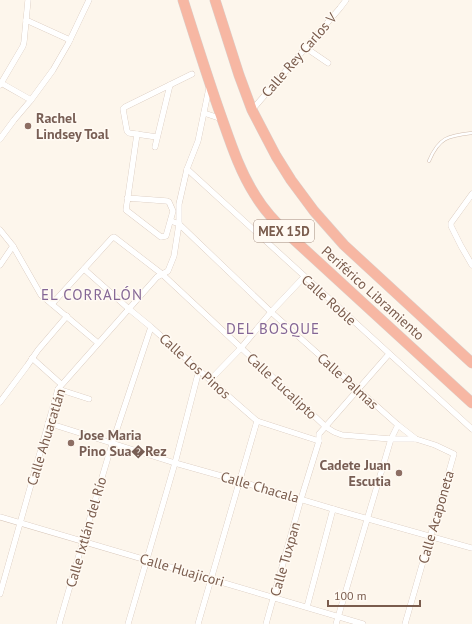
<svg xmlns="http://www.w3.org/2000/svg" width="472" height="624" viewBox="0 0 472 624" font-family="'PT Sans',sans-serif">
<style>
.lines{fill:none;stroke-linecap:round;stroke-linejoin:round}
.lane-casing{stroke:#d1beb0;stroke-width:3.5}
.street-casing{stroke:#d1beb0;stroke-width:6}
.highway-casing{stroke:#dad1cd;stroke-width:11}
.lane{stroke:#fff;stroke-width:2.5}
.street{stroke:#fff;stroke-width:5.5}
.highway{stroke:#f7b7a3;stroke-width:10}
.education-dot{fill:#8d6e63;stroke:#fffaf3;stroke-width:1.5}
.labels{text-anchor:middle;stroke-width:3;stroke-linejoin:round;paint-order:stroke}
.shield{fill:#fffaf3;stroke:#a28b7f;stroke-width:1}
.shield-label{font-size:13px;font-weight:bold;fill:#7a5c4d}
.street-label{font-size:14px;fill:#7a5c4d;stroke:#fffaf3}
.education-label{font-size:14px;font-weight:bold;fill:#785e54;stroke:#fffaf3;text-anchor:start}
.neighbourhood-label{font-size:15px;letter-spacing:1px;fill:#846695;stroke:#fffaf3}
</style>
<rect width="100%" height="100%" fill="#fdf6ec"/>
<g class="lines">
<defs>
<path id="lane" d="M429 161C439 137 448 136 472 133"/>
<g id="street">
<path d="M26 20 70 40"/>
<path d="M306 48 328 63"/>
<path d="M1 83 31 100"/>
<path d="M0 85 23 46 24 42 28 0"/>
<path d="M252 110 340 8 346 0"/>
<path d="M204 113 222 119"/>
<path d="M157 137 129 133 127 131 123 109 125 107 192 74"/>
<path d="M0 139 14 120 31 100 53 70 68 44 89 0"/>
<path d="M155 147 170 85"/>
<path d="M187 169 472 429"/>
<path d="M472 194 451 223V226L461 246 472 265"/>
<path d="M127 198 167 201 169 202 173 211 166 236 161 237 126 210 137 134"/>
<path d="M171 221 179 224 271 312 398 425 416 439 435 445 454 454 405 624"/>
<path d="M0 230 13 246 41 295 98 343"/>
<path d="M0 265 13 246"/>
<path d="M84 269 129 309 151 327 210 380 257 421 319 441"/>
<path d="M52 304 112 238 114 237 162 274 326 427 334 432 342 435 391 439H415"/>
<path d="M32 358 61 384"/>
<path d="M210 380 241 348 271 312 304 277"/>
<path d="M58 389 89 399"/>
<path d="M0 402 27 366 38 350 67 316"/>
<path d="M48 423 175 463 239 481 333 509 472 548"/>
<path d="M0 517 363 624"/>
<path d="M0 594 58 389 157 277 168 271 174 256 179 224V204L187 169 198 141 209 88"/>
<path d="M307 607 333 509"/>
<path d="M59 624 83 541 112 444 151 327"/>
<path d="M128 624 175 463 199 370"/>
<path d="M198 624 257 421"/>
<path d="M266 624 301 499 319 441V434L389 354"/>
<path d="M336 624 391 439 398 425"/>
</g>
<g id="highway">
<path d="M183 0C195 38 207 76 220 113 230 141 239 170 255 195 264 210 277 224 290 236L472 403"/>
<path d="M215 0 239 75 252 110 276 156 291 180 314 211 344 245 472 363"/>
</g>
</defs>
<use href="#lane" class="lane-casing"/>
<use href="#street" class="street-casing"/>
<use href="#highway" class="highway-casing"/>
<use href="#lane" class="lane"/>
<use href="#street" class="street"/>
<use href="#highway" class="highway"/>
</g>
<g class="education-dot">
<circle cx="28" cy="126" r="4"/>
<circle cx="71" cy="443" r="4"/>
<circle cx="399" cy="473" r="4"/>
</g>
<g class="labels">
<rect class="shield" x="254" y="220" width="60" height="22" rx="3"/>
<g class="shield-label">
<text x="284" y="236">MEX 15D</text>
</g>
<g class="street-label">
<text transform="translate(299 55) rotate(-49)" y="5">Calle Rey Carlos V</text>
<text transform="translate(373 293) rotate(42)" y="5">Periférico Libramiento</text>
<text transform="translate(329 300) rotate(42)" y="5">Calle Roble</text>
<text transform="translate(195 366) rotate(42)" y="5">Calle Los Pinos</text>
<text transform="translate(348 381) rotate(42)" y="5">Calle Palmas</text>
<text transform="translate(282 386) rotate(43)" y="5">Calle Eucalipto</text>
<text transform="translate(46 437) rotate(-73)" y="5">Calle Ahuacatlán</text>
<text transform="translate(260 487) rotate(16)" y="5">Calle Chacala</text>
<text transform="translate(436 517) rotate(-74)" y="5">Calle Acaponeta</text>
<text transform="translate(86 532) rotate(-74)" y="5">Calle Ixtlán del Río</text>
<text transform="translate(285 559) rotate(-74)" y="5">Calle Tuxpan</text>
<text transform="translate(182 570) rotate(16)" y="5">Calle Huajicori</text>
</g>
<g class="education-label">
<text x="36" y="123">Rachel<tspan x="36" dy="16">Lindsey Toal</tspan></text>
<text x="79" y="440">Jose Maria<tspan x="79" dy="16">Pino Sua�Rez</tspan></text>
<text x="391" y="470" text-anchor="end">Cadete Juan<tspan x="391" dy="16">Escutia</tspan></text>
</g>
<g class="neighbourhood-label">
<text x="92" y="300">EL CORRALÓN</text>
<text x="273" y="334">DEL BOSQUE</text>
</g>
</g>
<path d="M328 600v6h92v-6" fill="none" stroke="#7a5c4d" stroke-width="2"/>
<text x="334" y="600" font-size="12" fill="#7a5c4d" stroke="#fffaf3" stroke-width="3" paint-order="stroke">100 m</text>
</svg>
